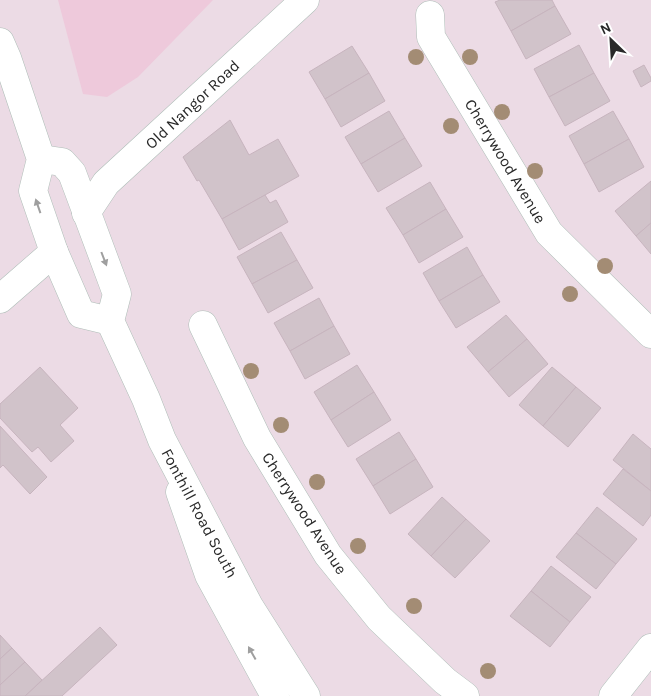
<svg xmlns="http://www.w3.org/2000/svg" width="651" height="696" viewBox="0 0 651 696" font-family="Karla,sans-serif">
<style>
.education{fill:#eec9db}
.building{fill:#d1c3ca;stroke:#c7b4be}
.lines{fill:none;stroke-linecap:round;stroke-linejoin:round}
.street-casing{stroke:#afbeb8;stroke-width:29}
.secondary-casing{stroke:#afbeb8;stroke-width:29}
.street{stroke:#fff;stroke-width:28}
.secondary{stroke:#fff;stroke-width:28}
.tree{fill:#a38c74}
.oneway{fill:#9f9f9f}
.labels{text-anchor:middle;stroke-width:4.5;stroke-linejoin:round;paint-order:stroke}
.street-label{font-size:16px;fill:#292929;stroke:#fff}
</style>
<rect width="100%" height="100%" fill="#ecdbe5"/>
<path class="education" d="M58 0H213L138 77 107 97 83 94Z"/>
<g class="building">
<path d="M500 0H552L555 6 511 31 495 2Z"/>
<path d="M555 6 571 34 526 59 511 31Z"/>
<path d="M579 45 594 73 549 97 534 69Z"/>
<path d="M352 46 369 73 325 99 309 72Z"/>
<path d="M644 65 651 78V81L641 87 633 71Z"/>
<path d="M369 73 385 101 341 127 325 99Z"/>
<path d="M594 73 610 101 565 126 549 97Z"/>
<path d="M389 111 405 138 361 164 345 137Z"/>
<path d="M613 111 629 139 584 164 569 136Z"/>
<path d="M230 120 249 155 278 139 299 176 222 219 199 180 197 181 183 157Z"/>
<path d="M405 138 422 166 378 192 361 164Z"/>
<path d="M629 139 644 167 599 192 584 164Z"/>
<path d="M651 181V223L636 236 615 211Z"/>
<path d="M430 182 446 209 403 235 386 208Z"/>
<path d="M265 195 270 203 276 200 288 222 239 250 222 219Z"/>
<path d="M446 209 463 237 419 263 403 235Z"/>
<path d="M651 223V254L636 236Z"/>
<path d="M281 232 297 260 252 284 237 257Z"/>
<path d="M467 247 483 275 439 301 423 273Z"/>
<path d="M297 260 313 288 268 313 252 284Z"/>
<path d="M483 275 500 302 456 328 439 301Z"/>
<path d="M319 298 334 326 290 351 274 323Z"/>
<path d="M506 315 527 339 488 372 467 347Z"/>
<path d="M334 326 350 354 305 379 290 351Z"/>
<path d="M527 339 548 364 509 397 488 372Z"/>
<path d="M357 365 374 392 331 420 314 392Z"/>
<path d="M40 367 78 408 60 425 74 441 51 462 38 447 32 452 0 418V404Z"/>
<path d="M552 367 576 387 543 426 519 405Z"/>
<path d="M576 387 601 408 568 447 543 426Z"/>
<path d="M374 392 391 420 348 447 331 420Z"/>
<path d="M0 426 47 477 30 494 3 465 0 468Z"/>
<path d="M399 432 416 459 373 486 356 459Z"/>
<path d="M633 434 651 449V491L613 460Z"/>
<path d="M416 459 433 487 390 514 373 486Z"/>
<path d="M623 469 651 491V515L643 526 603 494Z"/>
<path d="M442 497 466 519 431 556 408 534Z"/>
<path d="M597 507 637 539 616 564 576 533Z"/>
<path d="M466 519 490 541 455 578 431 556Z"/>
<path d="M576 533 616 564 596 589 556 557Z"/>
<path d="M551 566 591 597 570 622 531 591Z"/>
<path d="M531 591 570 622 550 647 510 616Z"/>
<path d="M100 627 117 645 62 696H25Z"/>
<path d="M0 635 12 648 0 659Z"/>
<path d="M12 648 25 662 0 685V659Z"/>
<path d="M25 662 42 680 25 696H0V685Z"/>
</g>
<g class="lines">
<defs>
<g id="street">
<path d="M430 15 431 37 549 233 651 334"/>
<path d="M203 325 257 438 328 555 379 618 445 681 465 696"/>
<path d="M180 492 209 575 275 696"/>
<path d="M613 696 651 648"/>
</g>
<g id="secondary">
<path d="M0 42 7 58 41 159 33 191 54 252 81 314 110 321"/>
<path d="M41 159 62 162 72 173 117 294 110 321 146 399 162 440 249 606 306 696"/>
<path d="M86 213 106 183 305 0"/>
<path d="M0 299 54 252"/>
</g>
</defs>
<use href="#street" class="street-casing"/>
<use href="#secondary" class="secondary-casing"/>
<use href="#street" class="street"/>
<use href="#secondary" class="secondary"/>
</g>
<g class="tree">
<circle cx="416" cy="57" r="8"/>
<circle cx="470" cy="57" r="8"/>
<circle cx="502" cy="112" r="8"/>
<circle cx="451" cy="126" r="8"/>
<circle cx="535" cy="171" r="8"/>
<circle cx="605" cy="266" r="8"/>
<circle cx="570" cy="294" r="8"/>
<circle cx="251" cy="371" r="8"/>
<circle cx="281" cy="425" r="8"/>
<circle cx="317" cy="482" r="8"/>
<circle cx="358" cy="546" r="8"/>
<circle cx="414" cy="606" r="8"/>
<circle cx="488" cy="671" r="8"/>
</g>
<defs><path id="oneway-solid" d="M-6-.8H1V-3.2L6.5 0L1 3.2V.8H-6Z" transform="scale(1.25)"/></defs>
<g class="oneway">
<use href="#oneway-solid" transform="translate(38 206) rotate(-109)"/>
<use href="#oneway-solid" transform="translate(104 259) rotate(69)"/>
<use href="#oneway-solid" transform="translate(252 653) rotate(-119)"/>
</g>
<g class="labels">
<g class="street-label">
<text transform="translate(192 104) rotate(-43)" y="6">Old Nangor Road</text>
<text transform="translate(506 161) rotate(59)" y="6">Cherrywood Avenue</text>
<text transform="translate(200 513) rotate(62)" y="6">Fonthill Road South</text>
<text transform="translate(305 513) rotate(57)" y="6">Cherrywood Avenue</text>
</g>
</g>
<g transform="translate(611 40) rotate(335)" stroke="#ffffff" stroke-width="4" paint-order="stroke">
<path d="M0-4L9 19L0 12L-9 19Z" fill="#292929"/>
<text y="-8" font-size="14" font-weight="bold" text-anchor="middle" fill="#292929">N</text>
</g>
</svg>
